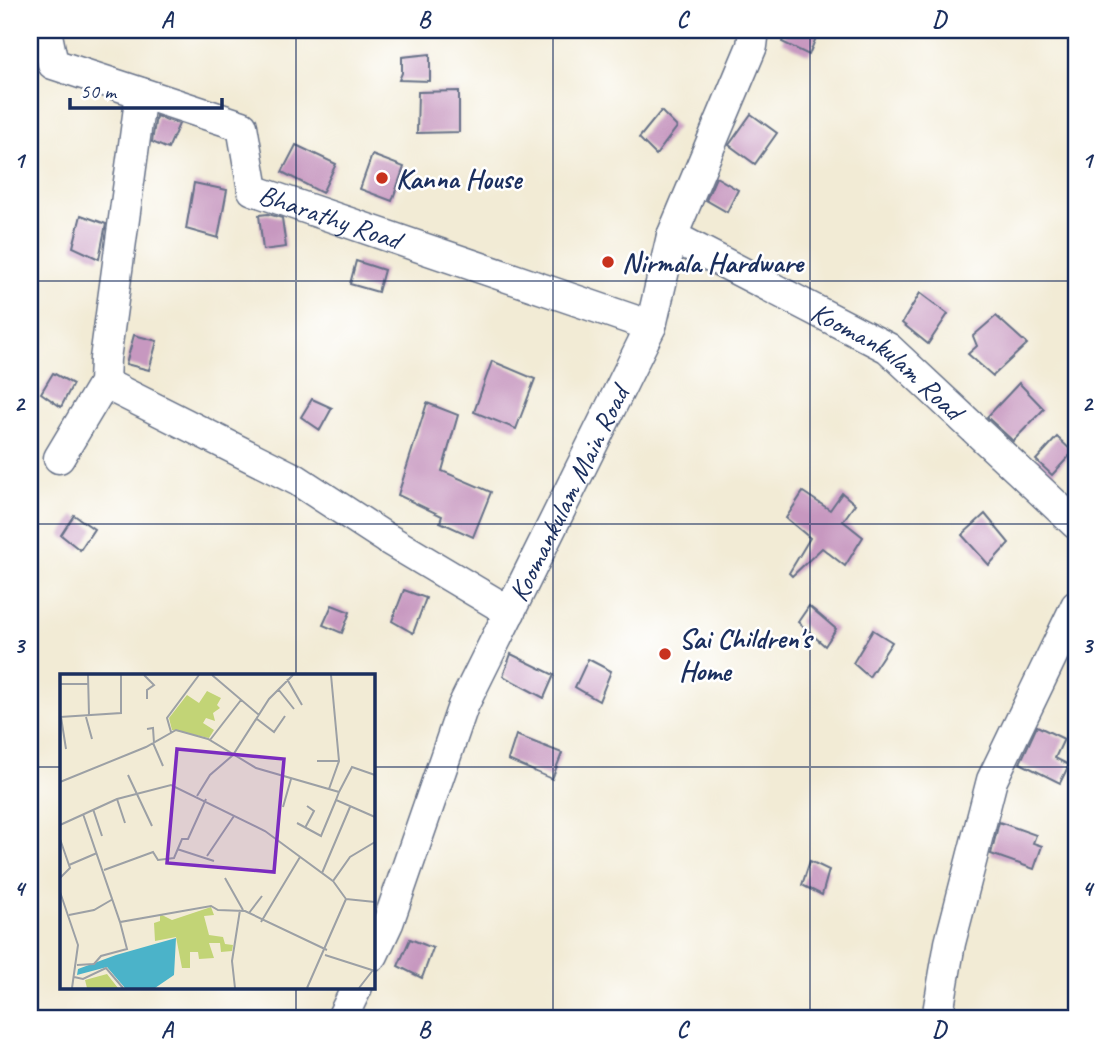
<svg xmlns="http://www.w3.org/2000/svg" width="1106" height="1048" viewBox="0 0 1106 1048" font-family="Caveat,sans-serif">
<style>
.building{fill:#c798c0}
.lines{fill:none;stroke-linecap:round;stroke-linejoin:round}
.minor-casing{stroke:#667188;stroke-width:33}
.minor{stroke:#fff;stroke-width:30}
.grid{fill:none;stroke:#1b2f5e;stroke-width:2;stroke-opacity:0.55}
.poi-dot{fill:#c8321e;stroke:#fff;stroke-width:2.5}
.labels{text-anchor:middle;stroke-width:5;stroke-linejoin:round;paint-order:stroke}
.poi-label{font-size:28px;font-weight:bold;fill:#1b2f5e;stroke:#fff;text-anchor:start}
.street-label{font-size:28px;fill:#1b2f5e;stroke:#fff}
.inset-road{fill:none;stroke:#9ca0a5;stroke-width:2}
.view{fill:#7b2cbf;fill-opacity:0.15;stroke:#7b2cbf;stroke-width:3.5}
.inset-edge{fill:none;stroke:#1b2f5e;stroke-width:3.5}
.neatline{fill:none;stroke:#1b2f5e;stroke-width:2.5}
.grid-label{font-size:23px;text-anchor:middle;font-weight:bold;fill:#1b2f5e}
</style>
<rect width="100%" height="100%" fill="#fff"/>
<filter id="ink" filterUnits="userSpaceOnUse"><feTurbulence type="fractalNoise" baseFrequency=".0143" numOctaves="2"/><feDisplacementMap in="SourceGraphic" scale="14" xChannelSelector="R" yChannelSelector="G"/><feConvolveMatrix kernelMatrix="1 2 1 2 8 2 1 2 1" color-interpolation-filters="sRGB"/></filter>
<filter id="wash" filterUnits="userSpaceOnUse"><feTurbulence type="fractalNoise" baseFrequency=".00686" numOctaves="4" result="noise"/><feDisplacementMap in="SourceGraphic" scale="28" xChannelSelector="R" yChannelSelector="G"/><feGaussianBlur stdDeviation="1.57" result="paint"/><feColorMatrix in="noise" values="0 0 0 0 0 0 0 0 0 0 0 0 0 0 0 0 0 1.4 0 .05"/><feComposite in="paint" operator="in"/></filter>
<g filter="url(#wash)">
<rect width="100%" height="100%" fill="#f2ebd5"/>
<g id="blocks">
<g class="building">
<path d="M786 30H819L809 55 782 42Z"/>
<path d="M430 54V81L399 80 402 73V57Z"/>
<path d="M459 91V132L417 133 418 92Z"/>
<path d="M661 111 677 127 656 155 639 138Z"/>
<path d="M751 114 777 133 755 164 729 145Z"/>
<path d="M156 116 179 124 168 149 152 142Z"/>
<path d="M296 145 336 164 322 193 282 172Z"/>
<path d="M372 155 404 167 392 201 360 189Z"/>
<path d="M716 177 738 190 727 212 706 200Z"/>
<path d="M194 183 227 190 218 238 186 229Z"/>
<path d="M268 214 282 218 286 247 263 250 259 215Z"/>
<path d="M81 215 106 224 99 259 73 247Z"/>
<path d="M356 261 384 270 378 292 350 284Z"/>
<path d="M920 293 948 314 928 344 902 323Z"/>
<path d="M996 316 1027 344 993 376 968 354 977 346 973 336Z"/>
<path d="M134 335 157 341 149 370 126 364Z"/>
<path d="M492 361 535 379 516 429 474 412Z"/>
<path d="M53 373 73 384 61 407 41 393Z"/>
<path d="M1019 383 1044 409 1013 441 987 417Z"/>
<path d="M312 399 332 408 320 430 301 417Z"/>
<path d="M427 403 458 415 442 471 491 492 473 537 440 522 442 516 398 495Z"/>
<path d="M1057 437 1073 452 1052 475 1036 460Z"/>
<path d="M803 492 830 510 842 493 855 504 843 521 863 537 845 566 822 548 792 576 789 573 810 538 786 518Z"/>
<path d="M985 514 1009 543 989 565 962 535Z"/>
<path d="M74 515 94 529 80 550 61 535Z"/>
<path d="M404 590 426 598 413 633 392 621Z"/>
<path d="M332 605 350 612 342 633 323 625Z"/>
<path d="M809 606 836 629 825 646 798 622Z"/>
<path d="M873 630 892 642 869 677 853 663Z"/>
<path d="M511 654 554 675 544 698 503 676Z"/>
<path d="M588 659 611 671 599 701 575 687Z"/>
<path d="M1037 726 1064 739 1055 758 1069 765 1060 783 1020 763Z"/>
<path d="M516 735 562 753 552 779 508 760Z"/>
<path d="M999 822 1036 835 1033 843 1042 846 1034 869 991 854Z"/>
<path d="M810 861 829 870 822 895 802 885Z"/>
<path d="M410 939 433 948 422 978 398 966Z"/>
</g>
</g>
</g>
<g filter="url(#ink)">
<use href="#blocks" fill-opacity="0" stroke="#667188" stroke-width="2"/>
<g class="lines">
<defs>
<g id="minor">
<path id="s1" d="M46 30 53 64 242 126 253 190 651 326"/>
<path id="s2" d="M672 236 888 348 1076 524"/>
<path d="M104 383 297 480 386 538 510 612"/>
<path d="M59 458 104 383 105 359 141 93"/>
<path id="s3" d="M373 955 388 923 463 706 651 326 672 236 752 46 754 30"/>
<path d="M342 1018 357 987"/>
<path d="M937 1018 950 943 992 780 1076 606"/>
</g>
</defs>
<use href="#minor" class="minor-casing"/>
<use href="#minor" class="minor"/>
</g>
</g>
<path class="grid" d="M296 30V675M553 30V1018M810 30V1018M30 281H1076M30 524H1076M30 767H61M373 767H1076M296 987V1018"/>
<g class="poi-dot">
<circle cx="382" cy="178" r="7"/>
<circle cx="608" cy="262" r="7"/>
<circle cx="665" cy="654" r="7"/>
</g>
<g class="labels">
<g class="poi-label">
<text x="396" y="188">Kanna House</text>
<text x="622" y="272">Nirmala Hardware</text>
<text x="679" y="648">Sai Children's<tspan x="679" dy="32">Home</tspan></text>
</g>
<g class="street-label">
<text dy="10" stroke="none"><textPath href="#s1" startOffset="380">Bharathy Road</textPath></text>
<text dy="10" stroke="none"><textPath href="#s2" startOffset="250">Koomankulam Road</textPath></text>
<text dy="10" stroke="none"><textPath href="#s3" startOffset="502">Koomankulam Main Road</textPath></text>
</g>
</g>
<g transform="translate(60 674)">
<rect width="315" height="315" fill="#f2ebd5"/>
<path d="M147 17 161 24 157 31 160 34 153 39 155 47 146 44 143 49 154 56 149 64 112 56 109 44 127 21 139 29ZM151 233 154 241 144 242 149 261 163 263 165 270 173 271 172 277 161 278 160 269H149L154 284 139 285 138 278H130V294H122L116 263 95 267 94 249 100 247V240L112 246ZM47 300 58 314H27L25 306Z" fill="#c2d476"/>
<path d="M116 264 114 301 95 314H65L47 293 17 301 18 295 56 281Z" fill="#4bb3c9"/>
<path class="inset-road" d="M28 1 29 41M84 1 94 11 87 16V25M152 1 199 41M227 5 242 31M0 10H28M218 15 234 35M0 43 61 39V1M1 43 6 75M26 43 32 65M197 45 214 58 225 42M87 55 93 54 94 69M111 58 107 44 139 1M150 66 181 26M93 69 103 92M257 87H279M68 101 92 152M0 108 86 73 116 56 148 65 196 94 279 118 276 126 315 143M269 115 279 87 271 1M279 118 292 93 315 101M137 122 150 101 173 81 209 25 233 1M57 125 65 149M223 133 231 105M33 135 42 162M23 140 60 248 151 232 158 236 185 237 267 276M237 149 261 162 276 126M0 151 57 125 111 111 205 157 273 207 290 183 315 168M245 154 254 137 247 132M0 165 10 194 0 204M117 175 154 187M147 182 174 142M9 191 37 179M44 196 93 178 98 186 114 184 122 165H128L146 125M262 199 290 133M165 204 183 236M0 218 18 271 12 314M286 225 315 228M189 239 202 222M9 241 34 236 53 225M201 248 240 183M265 281 315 297M17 291 34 290 41 282 67 275 60 248M14 303 23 305 46 294 63 314M175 314 172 287 180 236M247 314 286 225 273 207M299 314 313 296"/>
<path class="view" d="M117 75 224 85 214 198 107 189Z"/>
<rect width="315" height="315" class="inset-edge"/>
</g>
<rect width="1106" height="1048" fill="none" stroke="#fff" stroke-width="77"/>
<path d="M70 98v10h152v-10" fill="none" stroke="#1b2f5e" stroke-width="3.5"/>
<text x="80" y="98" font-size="21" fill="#1b2f5e" stroke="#ffffff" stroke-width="5" paint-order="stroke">50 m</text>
<rect x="38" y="38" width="1030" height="972" class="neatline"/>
<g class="grid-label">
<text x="167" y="27">A</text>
<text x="424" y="27">B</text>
<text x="682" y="27">C</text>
<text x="939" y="27">D</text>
<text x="19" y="168">1</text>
<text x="1087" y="168">1</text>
<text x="19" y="411">2</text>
<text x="1087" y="411">2</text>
<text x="19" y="653">3</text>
<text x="1087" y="653">3</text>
<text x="19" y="896">4</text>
<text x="1087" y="896">4</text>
<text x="167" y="1037">A</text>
<text x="424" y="1037">B</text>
<text x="682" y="1037">C</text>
<text x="939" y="1037">D</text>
</g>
</svg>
